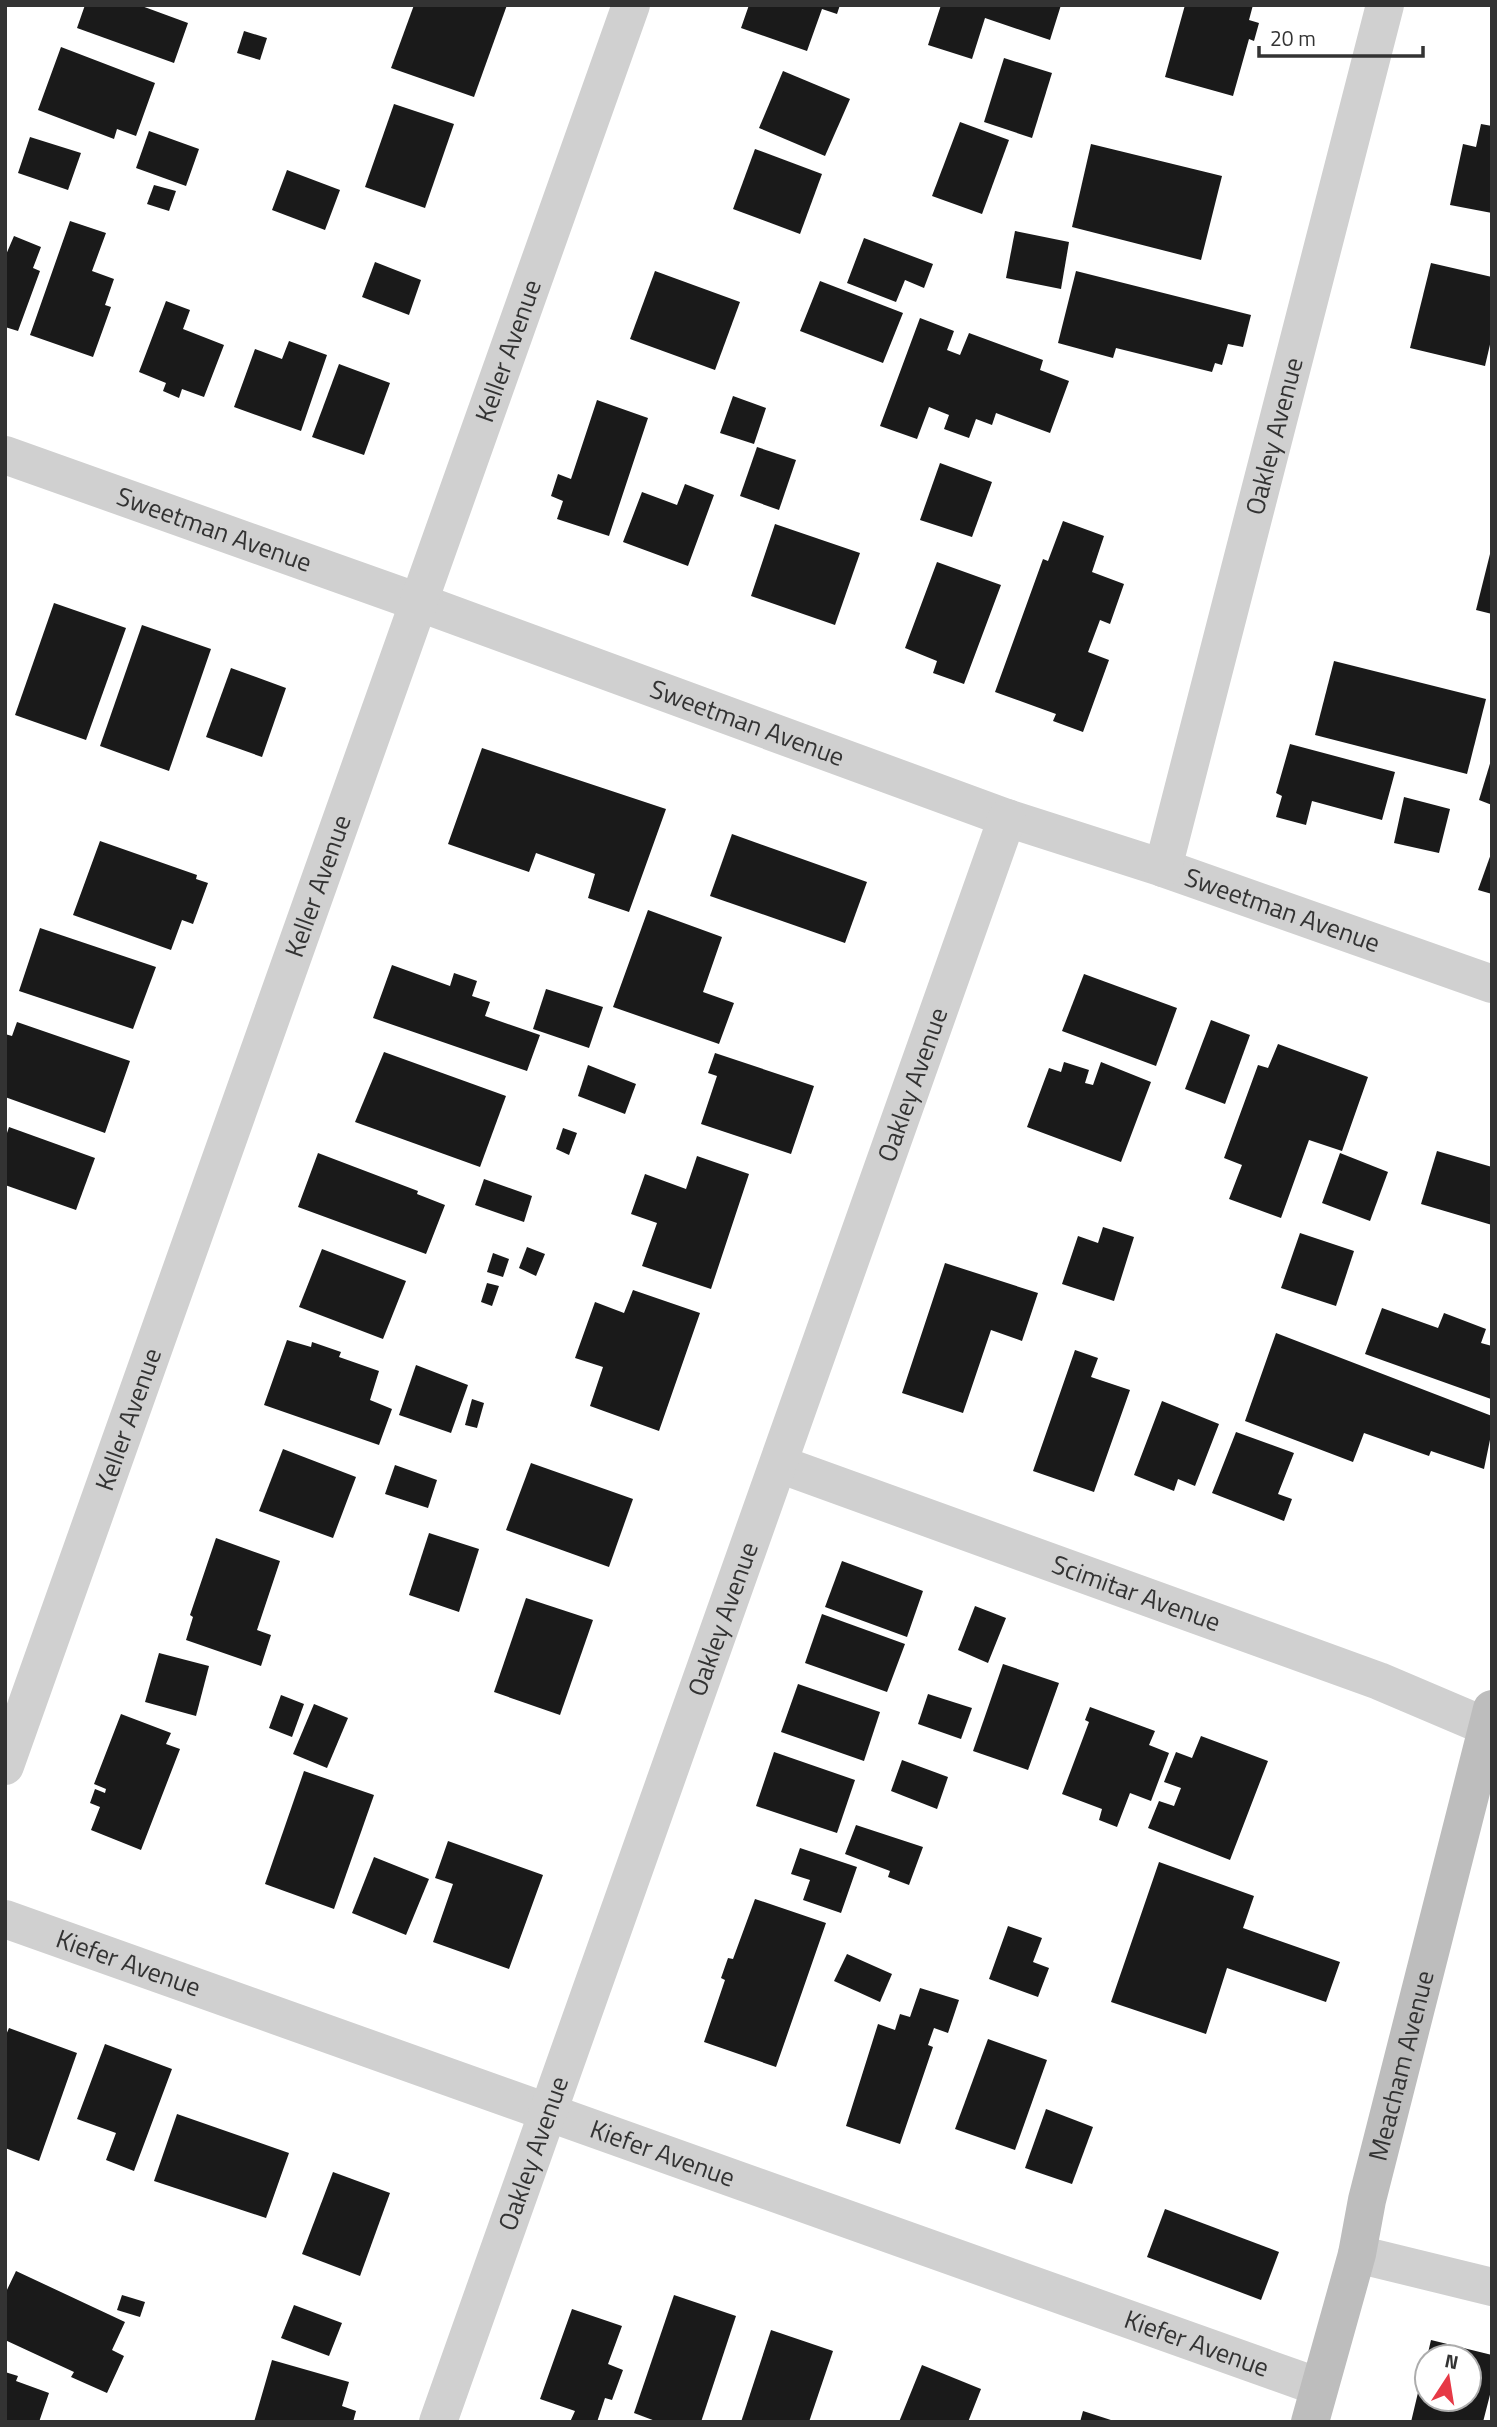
<svg xmlns="http://www.w3.org/2000/svg" width="1497" height="2427" viewBox="0 0 1497 2427" font-family="'Titillium Web',sans-serif">
<style>
.building{fill:#1a1a1a}
.lines{fill:none;stroke-linecap:round;stroke-linejoin:round}
.minor{stroke:#d0d0d0;stroke-width:38}
.secondary{stroke:#bdbdbd;stroke-width:38}
.labels{text-anchor:middle;stroke-width:7;stroke-linejoin:round;paint-order:stroke}
.street-label{font-size:26px;fill:#333;stroke:#fff}
</style>
<rect width="100%" height="100%" fill="#fff"/>
<g class="building">
<path d="M85 5H139L188 23 174 63 77 28Z"/>
<path d="M414 5H507L474 97 391 68Z"/>
<path d="M749 5H840L837 14 822 9 807 51 741 28Z"/>
<path d="M941 5H1061L1050 40 985 18 972 59 928 45Z"/>
<path d="M1185 5H1253L1249 20 1259 23 1254 41 1249 39 1233 96 1165 77Z"/>
<path d="M244 31 267 38 260 60 237 53Z"/>
<path d="M61 47 155 83 136 136 117 129 114 139 38 110Z"/>
<path d="M1004 58 1052 73 1032 138 984 122Z"/>
<path d="M783 71 850 99 825 156 759 128Z"/>
<path d="M394 104 454 124 425 208 365 187Z"/>
<path d="M960 122 1009 140 982 214 932 196Z"/>
<path d="M1481 124 1492 126V213L1450 205 1463 144 1476 147Z"/>
<path d="M149 131 199 149 186 186 136 168Z"/>
<path d="M30 137 81 153 68 190 18 173Z"/>
<path d="M1091 144 1222 176 1201 260 1072 227Z"/>
<path d="M755 149 822 174 800 234 733 209Z"/>
<path d="M287 170 340 190 325 230 272 210Z"/>
<path d="M154 185 176 191 169 211 147 204Z"/>
<path d="M70 221 106 233 92 271 114 279 105 305 111 307 93 357 30 335Z"/>
<path d="M1015 231 1069 242 1061 289 1006 278Z"/>
<path d="M14 236 41 247 33 268 40 271 18 331 5 327V257Z"/>
<path d="M864 238 933 264 924 288 905 280 896 302 847 283Z"/>
<path d="M375 262 421 280 409 315 362 297Z"/>
<path d="M1431 263 1492 277V336L1485 366 1410 348Z"/>
<path d="M655 271 740 302 715 370 630 339Z"/>
<path d="M1076 271 1251 315 1243 347 1228 344 1222 365 1215 363 1212 372 1116 348 1113 358 1058 343Z"/>
<path d="M820 281 903 313 883 363 800 331Z"/>
<path d="M166 301 190 310 183 329 224 345 204 397 182 389 179 398 163 391 166 383 139 372Z"/>
<path d="M920 318 954 331 947 350 960 355 969 333 1043 360 1040 370 1069 381 1050 433 996 413 992 425 976 419 969 438 944 429 949 415 929 407 917 439 880 426Z"/>
<path d="M289 341 327 355 301 431 234 407 255 349 282 359Z"/>
<path d="M339 364 390 383 364 455 312 437Z"/>
<path d="M733 396 766 408 754 444 720 433Z"/>
<path d="M597 400 648 418 609 536 557 519 563 501 551 496 558 474 571 479Z"/>
<path d="M757 447 796 460 779 510 740 496Z"/>
<path d="M940 463 992 482 972 537 920 520Z"/>
<path d="M685 484 714 495 688 566 623 542 642 492 677 505Z"/>
<path d="M1063 521 1104 536 1092 572 1124 584 1110 624 1100 620 1088 652 1109 660 1083 732 1053 721 1056 714 995 692 1043 559 1048 561Z"/>
<path d="M775 524 860 553 835 625 751 596Z"/>
<path d="M1491 550 1492 551V614L1476 610Z"/>
<path d="M937 562 1001 585 964 684 933 673 937 661 905 648Z"/>
<path d="M54 603 126 628 86 740 15 715Z"/>
<path d="M142 625 211 649 169 771 100 746Z"/>
<path d="M1334 661 1486 699 1467 774 1315 735Z"/>
<path d="M231 668 286 688 262 757 206 737Z"/>
<path d="M1290 744 1395 772 1382 820 1312 801 1306 825 1276 817 1282 796 1276 793Z"/>
<path d="M482 748 666 809 629 912 588 898 595 874 536 853 529 872 448 844Z"/>
<path d="M1492 757V805L1479 800Z"/>
<path d="M1404 797 1450 809 1439 853 1394 843Z"/>
<path d="M732 834 867 882 845 943 710 896Z"/>
<path d="M100 841 197 875 196 879 208 883 193 924 182 920 171 950 73 915Z"/>
<path d="M1492 851V894L1478 890Z"/>
<path d="M648 910 722 937 703 992 734 1003 719 1044 613 1007Z"/>
<path d="M40 928 156 967 133 1029 19 991Z"/>
<path d="M392 965 450 986 454 973 477 981 472 996 490 1002 485 1016 540 1035 527 1071 373 1018Z"/>
<path d="M1084 974 1177 1008 1156 1066 1062 1031Z"/>
<path d="M546 989 603 1007 589 1048 533 1029Z"/>
<path d="M1211 1020 1250 1035 1225 1104 1185 1089Z"/>
<path d="M17 1022 130 1061 105 1133 5 1097V1034L12 1036Z"/>
<path d="M1278 1044 1368 1077 1342 1151 1309 1140 1281 1218 1229 1199 1242 1165 1224 1158 1258 1065 1268 1068Z"/>
<path d="M384 1052 506 1096 480 1167 355 1122Z"/>
<path d="M715 1053 814 1086 791 1154 701 1124 717 1076 708 1073Z"/>
<path d="M1064 1062 1089 1070 1085 1083 1093 1085 1101 1062 1151 1082 1121 1162 1027 1127 1049 1068 1061 1072Z"/>
<path d="M588 1065 636 1084 625 1114 578 1096Z"/>
<path d="M9 1127 95 1158 76 1210 5 1185V1139Z"/>
<path d="M563 1128 577 1133 569 1155 556 1149Z"/>
<path d="M1437 1151 1492 1167V1225L1421 1204Z"/>
<path d="M318 1153 418 1191 417 1194 445 1205 426 1254 298 1207Z"/>
<path d="M1340 1153 1388 1172 1370 1221 1322 1203Z"/>
<path d="M697 1156 749 1174 711 1289 642 1266 657 1223 631 1214 645 1174 686 1189Z"/>
<path d="M484 1179 532 1196 524 1222 475 1205Z"/>
<path d="M1103 1227 1134 1237 1114 1301 1062 1284 1078 1236 1098 1243Z"/>
<path d="M1300 1233 1354 1251 1336 1306 1281 1288Z"/>
<path d="M527 1247 545 1254 536 1276 519 1268Z"/>
<path d="M322 1249 406 1281 383 1339 299 1307Z"/>
<path d="M493 1253 509 1259 503 1277 487 1272Z"/>
<path d="M945 1263 1038 1293 1022 1341 991 1330 963 1413 902 1393Z"/>
<path d="M487 1283 499 1286 492 1306 481 1302Z"/>
<path d="M633 1290 700 1313 659 1431 590 1406 603 1367 575 1358 595 1302 624 1313Z"/>
<path d="M1382 1308 1438 1328 1444 1313 1486 1329 1481 1343 1492 1346 1491 1399 1365 1354Z"/>
<path d="M1276 1333 1492 1416V1430L1484 1469 1431 1451 1429 1456 1364 1433 1353 1462 1245 1421Z"/>
<path d="M287 1340 311 1347 312 1342 341 1352 339 1357 379 1371 370 1400 392 1409 379 1445 264 1405Z"/>
<path d="M1075 1350 1098 1358 1091 1377 1130 1390 1094 1492 1033 1471Z"/>
<path d="M416 1365 468 1385 451 1433 399 1415Z"/>
<path d="M472 1399 484 1403 477 1428 465 1425Z"/>
<path d="M1162 1401 1219 1424 1195 1486 1178 1479 1174 1491 1134 1475Z"/>
<path d="M1236 1432 1294 1453 1278 1494 1292 1499 1284 1521 1212 1493Z"/>
<path d="M283 1449 356 1477 333 1538 259 1511Z"/>
<path d="M531 1463 633 1499 609 1567 506 1530Z"/>
<path d="M395 1465 437 1480 428 1508 385 1494Z"/>
<path d="M429 1533 479 1549 459 1612 409 1595Z"/>
<path d="M216 1538 280 1561 257 1630 271 1635 261 1666 186 1640 193 1617 190 1615Z"/>
<path d="M842 1561 923 1591 907 1637 825 1607Z"/>
<path d="M526 1598 593 1620 560 1715 494 1692Z"/>
<path d="M975 1606 1006 1618 988 1663 958 1650Z"/>
<path d="M822 1614 905 1644 887 1692 805 1663Z"/>
<path d="M159 1653 209 1666 196 1716 145 1702Z"/>
<path d="M1003 1664 1059 1683 1028 1770 973 1751Z"/>
<path d="M798 1684 880 1712 864 1761 781 1732Z"/>
<path d="M928 1694 972 1708 961 1739 918 1724Z"/>
<path d="M281 1695 304 1704 292 1737 269 1728Z"/>
<path d="M314 1704 348 1718 327 1768 293 1754Z"/>
<path d="M1090 1707 1155 1731 1149 1745 1169 1753 1151 1801 1130 1793 1117 1827 1099 1820 1102 1809 1062 1794 1089 1722 1085 1720Z"/>
<path d="M121 1714 171 1733 166 1744 180 1749 141 1850 91 1830 100 1807 90 1803 95 1789 105 1793 106 1789 94 1784Z"/>
<path d="M1201 1736 1268 1761 1230 1860 1148 1828 1159 1801 1174 1806 1181 1788 1164 1782 1176 1752 1192 1758Z"/>
<path d="M774 1752 855 1780 837 1833 756 1806Z"/>
<path d="M902 1760 948 1777 937 1809 891 1791Z"/>
<path d="M304 1771 374 1795 334 1909 265 1884Z"/>
<path d="M856 1825 923 1847 909 1885 888 1877 890 1871 845 1854Z"/>
<path d="M448 1841 543 1875 509 1969 433 1942 453 1884 435 1878Z"/>
<path d="M800 1848 857 1867 841 1913 803 1900 810 1880 791 1874Z"/>
<path d="M374 1857 429 1879 406 1935 352 1913Z"/>
<path d="M1159 1862 1254 1896 1243 1928 1340 1962 1326 2002 1227 1968 1206 2034 1111 2002Z"/>
<path d="M755 1899 826 1923 776 2067 704 2042 725 1980 721 1978 728 1958 733 1959Z"/>
<path d="M1008 1926 1042 1938 1033 1962 1049 1968 1038 1997 989 1979Z"/>
<path d="M847 1954 892 1974 880 2002 834 1981Z"/>
<path d="M920 1988 959 2000 948 2033 934 2028 928 2045 933 2047 900 2144 846 2126 878 2024 895 2030 900 2014 910 2017Z"/>
<path d="M9 2028 77 2053 39 2161 5 2148V2037Z"/>
<path d="M988 2039 1047 2060 1015 2150 955 2129Z"/>
<path d="M105 2044 172 2069 134 2171 106 2160 116 2133 77 2119Z"/>
<path d="M1046 2109 1093 2127 1072 2184 1025 2168Z"/>
<path d="M177 2114 289 2153 266 2218 154 2181Z"/>
<path d="M333 2172 390 2193 360 2276 302 2254Z"/>
<path d="M1165 2209 1279 2252 1261 2300 1147 2257Z"/>
<path d="M16 2271 125 2322 112 2350 124 2356 107 2393 71 2377 74 2372 5 2340V2294Z"/>
<path d="M122 2295 145 2302 140 2317 117 2310Z"/>
<path d="M674 2295 736 2316 701 2422H658L634 2413Z"/>
<path d="M294 2305 342 2323 329 2356 281 2338Z"/>
<path d="M572 2309 622 2326 608 2364 623 2370 612 2400 605 2398 597 2422H570L575 2411 540 2399Z"/>
<path d="M771 2330 833 2351 809 2422H741Z"/>
<path d="M1431 2340 1492 2355V2387L1483 2422H1411L1426 2359 1427 2399H1469V2357H1427Z"/>
<path d="M272 2360 349 2382 342 2406 356 2411 353 2422H254Z"/>
<path d="M922 2365 981 2389 968 2422H899Z"/>
<path d="M5 2372 18 2376 16 2381 49 2393 39 2422H5Z"/>
<path d="M1083 2411 1114 2421V2422H1080Z"/>
</g>
<g class="lines">
<g class="minor">
<path id="s1" d="M5 455 418 602 1007 818 1163 868 1492 984"/>
<path id="s2" d="M1163 868 1385 5"/>
<path id="s3" d="M779 1464 1379 1681 1492 1729"/>
<path id="s4" d="M5 1766 631 5"/>
<path id="s5" d="M5 1919 1319 2387"/>
<path d="M1357 2254 1492 2287"/>
<path id="s6" d="M438 2422 1007 818"/>
</g>
<path class="secondary" id="s7" d="M1310 2422 1357 2254 1367 2200 1492 1709"/>
</g>
<g class="labels">
<g class="street-label">
<text dy="9" stroke="none"><textPath href="#s4" startOffset="1502">Keller Avenue</textPath></text>
<text dy="9" stroke="none"><textPath href="#s2" startOffset="446">Oakley Avenue</textPath></text>
<text dy="9" stroke="none"><textPath href="#s1" startOffset="222">Sweetman Avenue</textPath></text>
<text dy="9" stroke="none"><textPath href="#s1" startOffset="789">Sweetman Avenue</textPath></text>
<text dy="9" stroke="none"><textPath href="#s4" startOffset="934">Keller Avenue</textPath></text>
<text dy="9" stroke="none"><textPath href="#s1" startOffset="1356">Sweetman Avenue</textPath></text>
<text dy="9" stroke="none"><textPath href="#s6" startOffset="1419">Oakley Avenue</textPath></text>
<text dy="9" stroke="none"><textPath href="#s4" startOffset="368">Keller Avenue</textPath></text>
<text dy="9" stroke="none"><textPath href="#s3" startOffset="380">Scimitar Avenue</textPath></text>
<text dy="9" stroke="none"><textPath href="#s6" startOffset="852">Oakley Avenue</textPath></text>
<text dy="9" stroke="none"><textPath href="#s5" startOffset="131">Kiefer Avenue</textPath></text>
<text dy="9" stroke="none"><textPath href="#s7" startOffset="368">Meacham Avenue</textPath></text>
<text dy="9" stroke="none"><textPath href="#s5" startOffset="698">Kiefer Avenue</textPath></text>
<text dy="9" stroke="none"><textPath href="#s6" startOffset="285">Oakley Avenue</textPath></text>
<text dy="9" stroke="none"><textPath href="#s5" startOffset="1265">Kiefer Avenue</textPath></text>
</g>
</g>
<rect width="1497" height="2427" fill="none" stroke="#333333" stroke-width="14"/>
<g transform="translate(1448 2378) rotate(12)"><circle r="33" fill="#ffffff" stroke="#adadad" stroke-width="2"/>
<path d="M0-5L12 26L0 18L-12 26Z" fill="#e63946"/>
<text y="-10" font-size="19" font-weight="bold" text-anchor="middle" fill="#333333">N</text>
</g>
<path d="M1259 46v10h164v-10" fill="none" stroke="#333333" stroke-width="3.5"/>
<text x="1270" y="46" font-size="21" fill="#333333" stroke="#ffffff" stroke-width="5" paint-order="stroke">20 m</text>
</svg>
